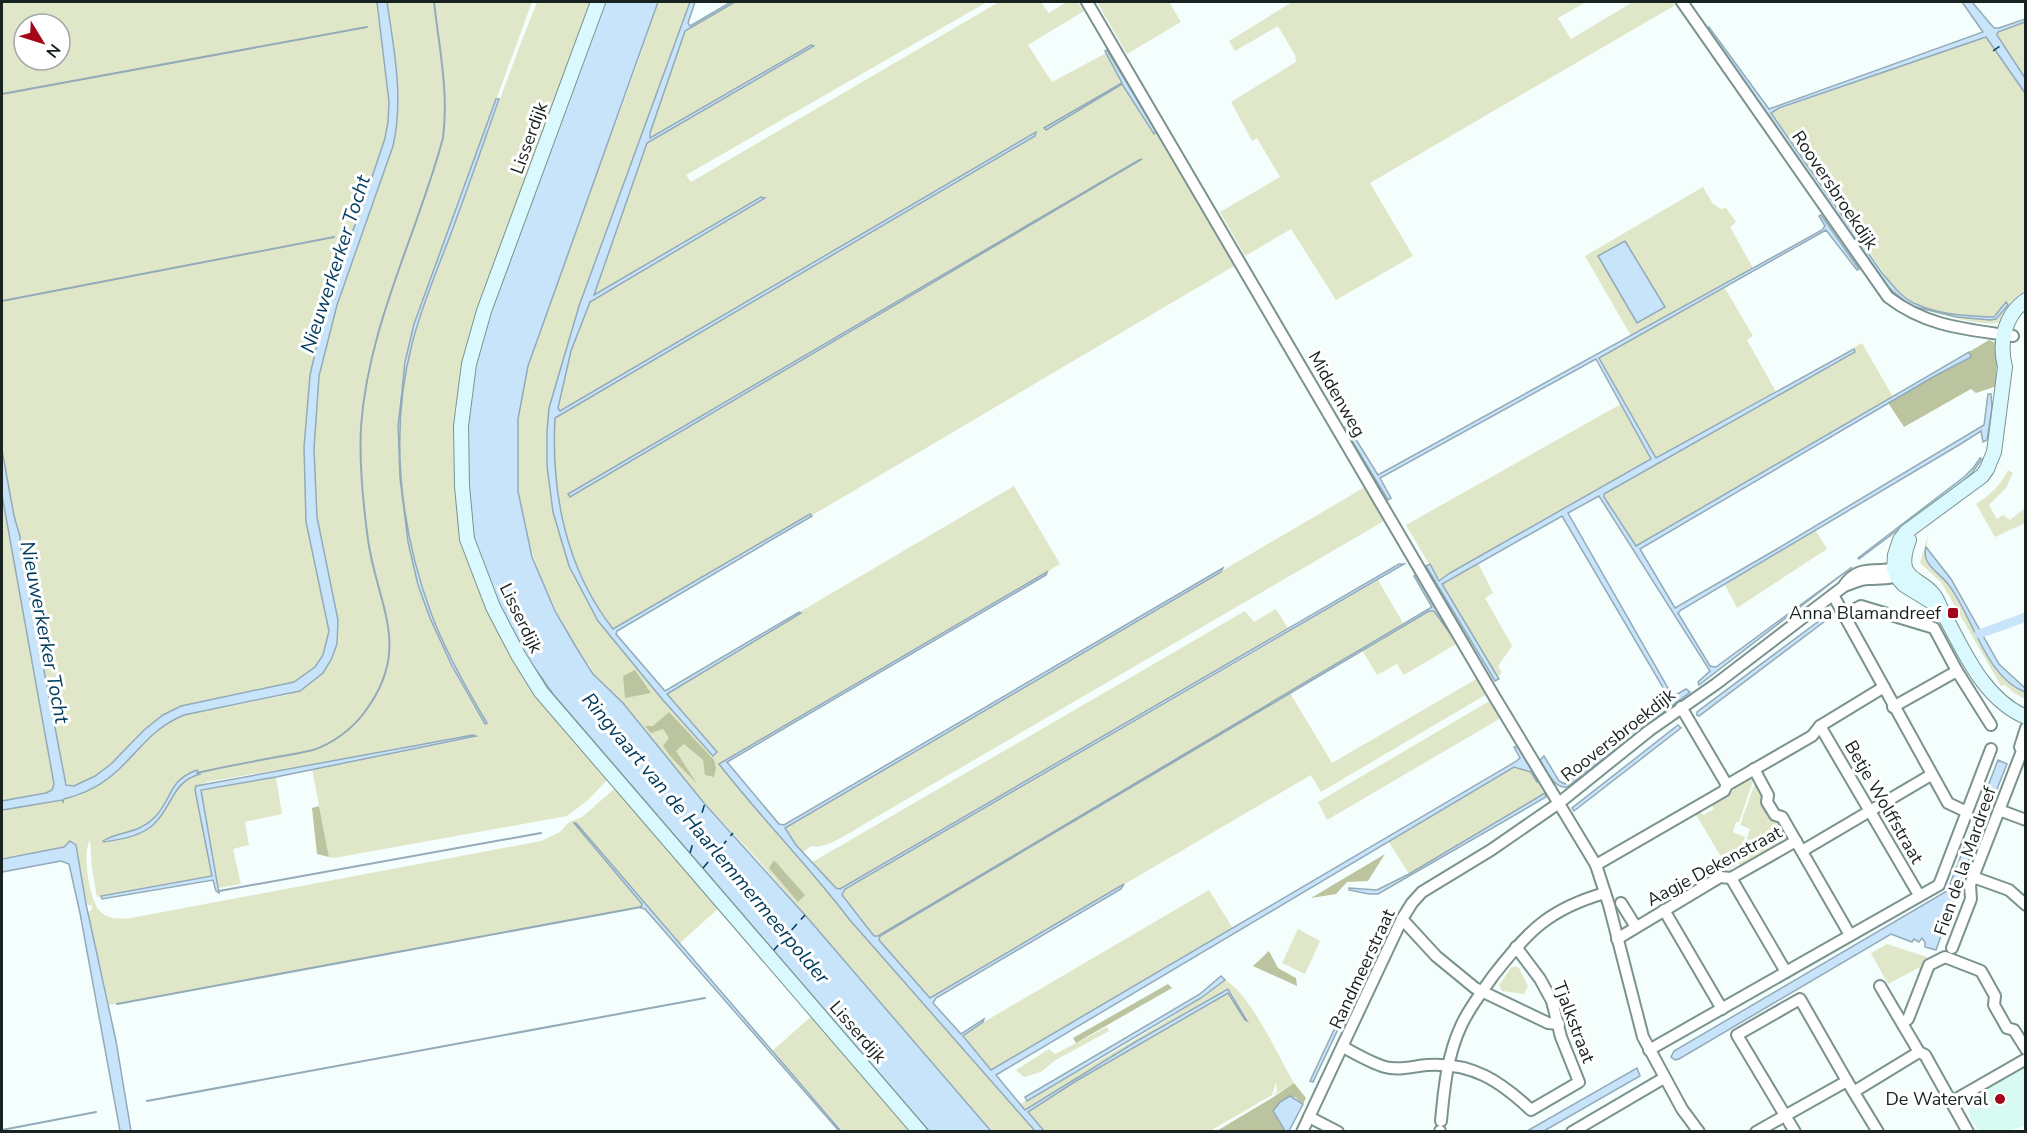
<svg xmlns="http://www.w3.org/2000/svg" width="2027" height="1133" viewBox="0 0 2027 1133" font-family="'Nunito Sans',sans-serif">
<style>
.built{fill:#d7fbf3}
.green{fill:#e0e7c9;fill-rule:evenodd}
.forest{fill:#bbc49f}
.water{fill:#c8e4fa;stroke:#93aab9;stroke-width:1.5}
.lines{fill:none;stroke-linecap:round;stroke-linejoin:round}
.stream{stroke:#93aab9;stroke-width:2}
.canal{stroke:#c8e4fa;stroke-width:9}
.ferry{stroke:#003b5e;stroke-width:1.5;stroke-dasharray:8 6;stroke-linecap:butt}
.street-casing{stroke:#7b938e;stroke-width:14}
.secondary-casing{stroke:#7b938e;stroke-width:16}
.street{stroke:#fff;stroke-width:10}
.secondary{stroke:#d9f9ff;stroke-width:14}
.poi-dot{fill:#a20618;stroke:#fff;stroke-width:2}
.labels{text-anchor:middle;stroke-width:6;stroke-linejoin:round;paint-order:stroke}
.street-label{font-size:18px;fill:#182220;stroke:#fff}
.poi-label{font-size:18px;fill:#182220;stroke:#fff;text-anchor:end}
.water-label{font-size:20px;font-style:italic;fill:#003b5e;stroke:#fff}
</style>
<rect width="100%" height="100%" fill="#f4fefc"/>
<path class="built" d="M2025 1066V1126L2006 1131H1979L1970 1118V1105L1977 1093Z"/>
<g class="green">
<path d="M2 2H377L389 102 388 122 385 138 367 192 327 301 310 375 304 447 306 522 329 631 323 655 315 667 294 682 181 706 163 715 144 730 111 764 95 776 71 787 64 781 20 545V536L14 516 2 450ZM24 24H60V60H24Z"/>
<path d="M387 2H532L414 324C403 369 393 418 400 465 399 425 403 386 411 347 421 302 442 258 458 215 484 143 509 72 537 2H595L475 336 487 603 608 779 588 800 567 816 334 858 329 857 312 769 472 738 475 736 207 782 197 786 212 876 97 897 92 869 90 840C82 853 89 898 99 910 107 920 120 919 131 918L541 841 560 832 569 822 582 817 613 790H618L720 907 680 943 645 905 642 904 641 907 109 1005 88 913 92 909V906L86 904 76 845 70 843 64 847 2 859V810L62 800 63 802 64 799 78 796 167 722 184 715 288 695 331 660 337 644 338 620 317 517 314 449 319 376 337 305 393 146C404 99 394 49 387 2ZM402 493 410 544 431 614 449 654 486 723C477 713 469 697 462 685 432 628 404 558 402 493Z"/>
<path d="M658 2H693L682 30 734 2H987L686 175 691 182 999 2H1041L1049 13 1066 2H1078L1084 11 1028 45 1052 82 1108 52 1234 266 613 633 640 666 665 691 1014 486 1060 564 1050 570 1046 575 724 764 781 830 1365 487 1384 521 866 823C854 830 824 851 811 846L801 854 849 919 1035 1131H992L757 859 691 788 593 674 592 669C534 589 502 491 522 392 532 343 551 296 568 249 598 167 632 85 658 2Z"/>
<path d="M1097 2H1169L1181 22 1127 54Z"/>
<path d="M1292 2H1586L1558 18 1571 39 1633 2H1675L1677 4 1370 183 1413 256 1336 300 1291 229 1245 256 1220 212 1280 177 1257 138 1252 141 1231 102 1296 62 1295 55 1278 26 1235 51 1229 41Z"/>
<path d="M2025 22V291C2012 298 2005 308 1999 322 1986 328 1927 312 1914 304 1905 298 1897 290 1890 282L1771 112 1986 36 2017 67 1997 35 1998 32Z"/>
<path d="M1703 187 1713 204 1721 209 1726 208 1736 222 1730 227 1753 268 1723 285 1753 336 1747 340 1776 392 1862 343 1893 397 1636 549 1602 494 1691 440 1656 459 1654 456 1599 358 1631 336 1585 256Z"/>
<path d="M1621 404 1651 459 1650 460 1450 573 1439 581 1406 525Z"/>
<path d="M2008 470 2013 473 2006 488 1989 505 1997 519 2003 515 2010 520 2025 508V523L1995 537 1976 504C1991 494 2000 486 2008 470Z"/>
<path d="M2 495 54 784 52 790 46 793 2 801Z"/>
<path d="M1814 527 1827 549 1737 608 1723 581Z"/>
<path d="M1929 532 1925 554 1931 568 1948 584 1997 669 2016 689 2025 692V699L2014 693 2005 685 2001 686 1941 582 1920 563Z"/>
<path d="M1478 563 1493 593 1485 598 1512 646 1498 666 1502 673 1496 677 1441 583Z"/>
<path d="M1378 580 1403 623 1218 735 1290 693 1332 763 1478 678 1487 694 1321 792 1311 775 930 998 879 940 880 936 1072 822 878 936H874L841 895 845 889Z"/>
<path d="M1439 605 1458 640 1456 644 1404 675 1397 664 1377 675 1362 650 1429 611H1434L1453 639 1435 608Z"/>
<path d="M1276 609 1288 628 840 889 836 888 809 864 1245 611 1254 622Z"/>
<path d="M1491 700 1501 718 1327 820 1318 802Z"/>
<path d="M1525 757 1545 793 1409 874 1387 839Z"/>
<path d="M276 777 282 814 245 822 249 845 233 849 241 884 219 888 201 790Z"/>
<path d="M1747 777 1754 778 1739 822H1736L1733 832 1745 837 1736 865 1729 870 1695 813 1700 810 1703 815 1714 809 1710 803 1733 791 1736 783Z"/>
<path d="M1755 783 1759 785 1792 842 1744 869 1738 863 1750 829 1740 825Z"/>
<path d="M1209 890 1234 930 991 1070 960 1036Z"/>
<path d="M1298 929 1320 941 1305 974 1282 963Z"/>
<path d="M1887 944 1927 957 1922 970 1918 968 1888 984 1871 953Z"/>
<path d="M1515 966 1519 968 1528 986 1524 994 1502 991 1499 985 1511 968Z"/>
<path d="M1225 980C1249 992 1279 1057 1294 1083L1274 1095 1277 1091 1276 1082 1272 1095 1210 1131H1044L1028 1113 1076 1081 1228 993 1247 1021 1232 993 1228 989 1137 1041 1024 1110 1020 1104C1089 1065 1162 1028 1225 980Z"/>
<path d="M813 1015 911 1129 909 1132 843 1131 772 1051Z"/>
<path d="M1107 1027 1109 1031 1054 1061 1041 1072 1024 1077 1016 1070 1049 1049 1055 1054Z"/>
</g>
<g class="forest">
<path d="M1989 340 1999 344 1996 375 1997 386 1976 393 1971 389 1904 427 1887 401Z"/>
<path d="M635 670 651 693 625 698 623 676Z"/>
<path d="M669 712 714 760 716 768 714 777 705 775 703 760 684 744 676 751 697 784 671 757 663 746 669 738 663 729 651 733 645 726H653Z"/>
<path d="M319 806 329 857 317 854 312 808Z"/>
<path d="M1385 854 1368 881 1347 882 1336 894 1311 898Z"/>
<path d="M774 860 805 895 798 902 769 868Z"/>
<path d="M1269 951 1278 968 1296 978 1297 986 1253 966Z"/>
<path d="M1168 984 1172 988 1076 1043 1073 1038Z"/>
<path d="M1294 1083 1306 1098 1303 1104 1295 1097 1273 1112 1284 1129 1283 1131 1215 1132 1272 1098Z"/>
</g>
<g class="water">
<path d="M377 2H387C394 49 404 99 393 146L337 305 319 376 314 449 317 517 338 620 337 644 331 660 323 673 300 691 184 715C151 729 142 748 117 771 102 785 84 794 64 799L63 802 62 800 2 810V801L46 793 52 790 54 784 2 495V450L14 516 20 536V545L66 785 74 786 95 776 111 764 144 730 163 715 181 706 294 682 315 667 323 655 329 631 306 522 304 447 310 375 327 301 367 192 385 138 388 122 389 102Z"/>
<path d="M605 2H658L528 366 518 419V491L532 557 555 611 576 647 593 674 623 703 704 803 805 915 991 1131H929L553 694 515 640 483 570 472 530 466 477 467 402 481 339Z"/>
<path d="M690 2H695L688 23 690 26 731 2H735L685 31 650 133V138L811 45 814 46 647 143 594 295 761 197 765 198 590 302 571 351 558 408 560 411 1036 132 1035 136 555 418C551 493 566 569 613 629L810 514 812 516 617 631 616 634 665 691 799 612 801 613 667 694 717 752 713 756 662 699 598 621 569 566 553 512 547 466V431L549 408 579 306Z"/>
<path d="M1962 2H1972L1994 28H1999L2025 19V22L1998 32 1997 35 2025 78V93L1986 37 1779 108 1771 113 1882 273C1891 283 1902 299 1916 304 1939 315 1968 316 1994 317L2006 302 2008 305 1996 319 1990 320 1957 317 1911 306 1889 288 1708 30 1709 27 1769 109 1983 32Z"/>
<path d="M1107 50 1156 131 1154 134 1122 84 1046 130 1044 128 1122 83 1105 51Z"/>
<path d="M496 99H499C484 142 469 185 453 228 439 266 422 304 412 344 389 432 400 529 431 613 445 651 466 688 487 723L485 724 452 666 430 618 418 585 408 542 400 478 398 426 405 362 414 324Z"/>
<path d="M1142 159 570 497 568 494 1139 160Z"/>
<path d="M1821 215 1859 269 1857 270 1826 230 1599 358 1656 458 1854 349 1855 352 1604 494V497L1636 546 1969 352 1971 357 1933 377 1640 549 1675 608 1777 549 1984 425 1988 394H1991L1992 408 1987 440 1983 442 1981 431 1959 445 1681 610 1678 613 1710 666 1716 667 1852 567 1699 685 1698 682 1710 671 1599 496 1568 513 1668 688 1674 696 1686 689 1690 692 1567 787C1554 789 1546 770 1540 760L1544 756 1559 781 1565 784 1671 701 1562 516 1442 584 1499 679 1495 681 1426 566 1430 564 1439 581 1450 573 1651 459 1596 359 1380 478 1391 498 1388 500 1344 428 1347 425 1378 475 1822 230 1825 226 1819 216Z"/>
<path d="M1625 241 1665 307 1637 323 1598 256Z"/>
<path d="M1980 458 1982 459 1972 473 1963 481 1859 559 1858 558 1964 477 1974 467Z"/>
<path d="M1926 547 1951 579 1999 664 2025 688V692C1985 677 1973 616 1948 584 1939 572 1921 565 1926 547Z"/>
<path d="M1399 564H1404L845 889 842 895 874 936H878L1432 607 1414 576 1416 575 1454 639 1434 611H1429L880 936 879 940 930 998 1124 884 1121 889 936 998 933 1003 961 1034 984 1019 983 1022 963 1036 991 1070 1515 762 1520 758 1514 747 1518 746 1539 780 1537 782 1531 772 1514 767 996 1075 1025 1110 1137 1041 1228 989 1247 1021 1245 1020 1228 993 1076 1081 1028 1112 1044 1131H1035L849 919C808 865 760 817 719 764L1047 572 1046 575 727 762 779 824 784 825 1223 568 1221 572 785 828 796 845 836 888 840 889Z"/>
<path d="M1831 612 1833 615 1699 716 1697 715V712Z"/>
<path d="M1678 725 1681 728 1574 811 1572 808Z"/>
<path d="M473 735 476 736 276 777 201 790 219 893 216 891 213 880 102 899 101 896 212 876 195 790 196 786Z"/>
<path d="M1998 760 2007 764 1958 887 1950 884Z"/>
<path d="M197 770 200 774C171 782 173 807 153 825 139 837 121 839 104 842L103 841C118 831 138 834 154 818 173 799 167 781 197 770Z"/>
<path d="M1545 793 1546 797 1378 894H1369L1349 890V888L1377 890 1409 874Z"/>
<path d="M574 823H576L841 1131H839L645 909 641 908 642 904Z"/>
<path d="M70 841 76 845 86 904 116 1041 131 1131H120L80 913 69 864 61 861 2 872V859L64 847Z"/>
<path d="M1948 888 1957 891 1936 950 1925 947V942L1922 938 1919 942 1914 939 1912 942 1891 934 1679 1059 1675 1060 1671 1057 1674 1051 1947 891Z"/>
<path d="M1382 927 1385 930 1313 1082 1310 1081Z"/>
<path d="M1221 976 1225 980 1201 998 1027 1101 1025 1097 1032 1093 1200 994Z"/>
<path d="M1637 1068 1640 1076 1544 1131H1527Z"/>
<path d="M1290 1096 1303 1104 1289 1131H1283L1284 1129 1273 1111 1280 1102Z"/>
</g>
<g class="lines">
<g class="stream">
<path d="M2 94 367 27"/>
<path d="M2 301 334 237"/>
<path d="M197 773C223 767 250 762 277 757 289 755 301 753 313 750 332 744 352 729 364 713 413 648 378 608 368 540 363 503 359 464 361 427 368 325 417 235 443 138 449 92 439 47 434 2"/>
<path d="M219 891 541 833"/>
<path d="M117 1004 641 907"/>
<path d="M147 1101 705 998"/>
<path d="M2 1130 96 1112"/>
</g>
<path class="canal" d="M1979 634 2026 617"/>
<g class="ferry">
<path d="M1993 51 2004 43"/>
<path d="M690 853 705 803"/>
<path d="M703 868 733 833"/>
<path d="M773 951 805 915"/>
</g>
<defs>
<g id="street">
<path d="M1087 2 1494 696 1596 865 1609 905 1643 1037 1682 1109 1699 1132"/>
<path d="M1682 2 1888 297C1927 327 1966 329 2013 336"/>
<path d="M1844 586C1851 584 1860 579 1868 579 1882 578 1892 580 1903 572"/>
<path d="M1833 595 1948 803 1967 812"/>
<path d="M1844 615 1861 606 1934 628 1957 671 1991 725"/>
<path d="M1681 707 1727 785"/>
<path d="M1893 707 1957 671"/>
<path d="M1820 726 1919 895"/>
<path d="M1754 769 1768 795 1767 802 1775 815 1782 817 1850 935"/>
<path d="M1999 810 2026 820"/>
<path d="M1802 851 1931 775"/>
<path d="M1596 865 1724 791 1727 785 1812 736 1820 726 1884 687"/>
<path d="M1973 877 2009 890 2026 905"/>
<path d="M1731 878 1786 972"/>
<path d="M1621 903 1636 927"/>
<path d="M1664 910 1722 1009"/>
<path d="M1402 919 1436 956 1475 988 1548 1023 1559 1024"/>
<path d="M1617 939 1720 877 1731 878 1796 841"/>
<path d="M1952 948 1971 899 1970 885 2022 751 2020 747 2026 728"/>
<path d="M1880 986 1919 1052 1925 1055 1968 1132"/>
<path d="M1902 1023 1908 1019 1929 965 1945 957 1981 971 1995 996 1994 1005 2007 1028 2014 1030 2026 1049"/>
<path d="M1343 1047C1356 1054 1371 1063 1385 1067 1399 1071 1414 1066 1427 1065 1472 1062 1500 1081 1531 1110L1579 1082 1561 1037 1552 1001 1540 979 1516 947"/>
<path d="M1649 1050 1939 885 1991 749"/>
<path d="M1855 1091 1919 1052"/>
<path d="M1951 1102 2026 1059"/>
<path d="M1441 1121C1444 1089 1447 1056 1461 1026 1469 1008 1482 992 1493 976 1528 931 1549 909 1605 893"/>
<path d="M1302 1132 1309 1117"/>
<path d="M1338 1132 1309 1117 1402 919 1412 903 1422 892 1491 850 1559 803 1650 730 1716 684 1843 587C1853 571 1864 570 1881 570 1888 570 1894 568 1901 570"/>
<path d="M1440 1132V1131"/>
<path d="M1572 1132 1664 1078"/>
<path d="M1756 1132 1847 1081 1878 1132"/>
<path d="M1795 1132 1737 1035 1800 999 1847 1081"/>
</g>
<g id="secondary">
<path d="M598 2 484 311 469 364 461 426 462 486 467 539 493 607 518 655 541 692 920 1132"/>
<path d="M1909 540C1891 588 1929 573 1940 607 1962 646 1981 698 2026 717"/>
<path d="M1940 607 1904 585 1897 577 1894 568 1895 555 1900 540 1906 532 1982 476 1987 469 1994 452 2005 367C1999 343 2004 315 2026 300"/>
</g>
</defs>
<use href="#street" class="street-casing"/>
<use href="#secondary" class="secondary-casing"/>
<use href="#street" class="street"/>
<use href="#secondary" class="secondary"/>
</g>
<g class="poi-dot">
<rect x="1947" y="607" width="12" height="12" rx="3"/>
<circle cx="2000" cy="1099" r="6"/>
</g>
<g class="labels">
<g class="street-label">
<text transform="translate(529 138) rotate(-70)" y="6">Lisserdijk</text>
<text transform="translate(1835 190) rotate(56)" y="6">Rooversbroekdijk</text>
<text transform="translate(1337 394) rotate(60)" y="6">Middenweg</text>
<text transform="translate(521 618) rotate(64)" y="6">Lisserdijk</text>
<text transform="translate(1618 735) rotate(-38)" y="6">Rooversbroekdijk</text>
<text transform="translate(1884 802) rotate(60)" y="6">Betje Wolffstraat</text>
<text transform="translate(1965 861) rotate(-71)" y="6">Fien de la Mardreef</text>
<text transform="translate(1714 866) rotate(-28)" y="6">Aagje Dekenstraat</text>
<text transform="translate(1362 969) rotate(-65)" y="6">Randmeerstraat</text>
<text transform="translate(1574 1022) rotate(69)" y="6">Tjalkstraat</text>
<text transform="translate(858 1032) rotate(49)" y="6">Lisserdijk</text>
</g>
<g class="poi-label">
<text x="1941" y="619">Anna Blamandreef</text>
<text x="1988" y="1105">De Waterval</text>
</g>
<g class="water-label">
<text transform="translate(335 264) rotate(-72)" y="7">Nieuwerkerker Tocht</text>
<text transform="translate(45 632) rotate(79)" y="7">Nieuwerkerker Tocht</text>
<text transform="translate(706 838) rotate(50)" y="7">Ringvaart van de Haarlemmermeerpolder</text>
</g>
</g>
<rect width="2027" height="1133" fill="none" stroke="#182220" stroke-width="6"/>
<g transform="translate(42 42) rotate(128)"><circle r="28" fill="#ffffff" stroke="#a3a7a6" stroke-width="1.5"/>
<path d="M0-4.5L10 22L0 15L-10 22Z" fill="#a20618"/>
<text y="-9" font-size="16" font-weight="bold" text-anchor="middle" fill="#182220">N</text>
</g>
</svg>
